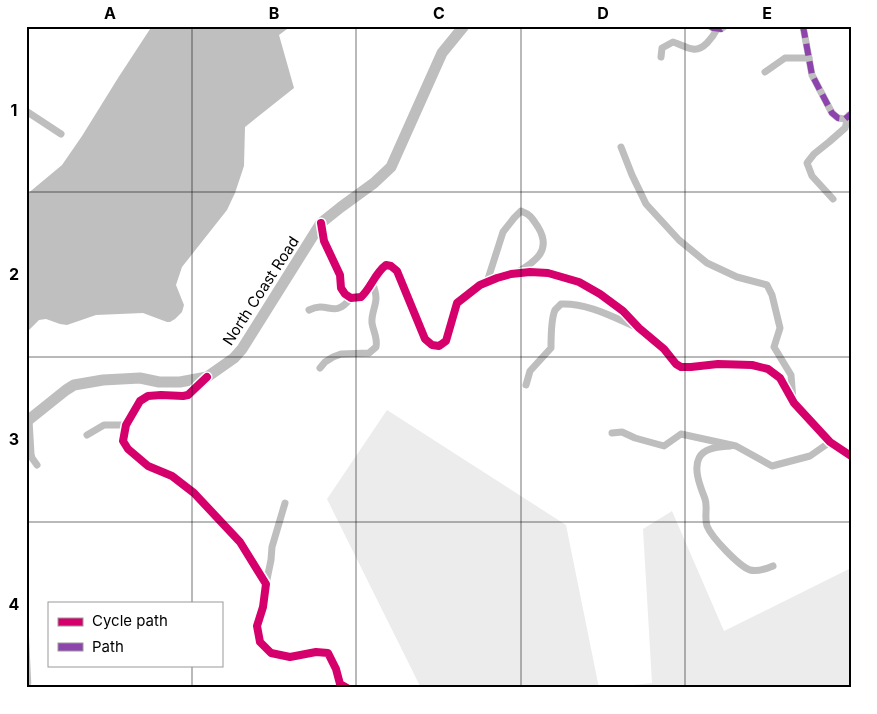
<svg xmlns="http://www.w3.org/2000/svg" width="877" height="714" viewBox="0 0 877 714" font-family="Inter,sans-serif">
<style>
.green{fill:#ececec}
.water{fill:#bfbfbf}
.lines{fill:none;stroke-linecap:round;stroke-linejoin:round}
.stream{stroke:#bfbfbf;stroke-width:2.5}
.street{stroke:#bebebe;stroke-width:7}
.primary{stroke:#bebebe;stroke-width:11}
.quiet{stroke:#8e44ad;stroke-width:6;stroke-dasharray:12 6;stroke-linecap:butt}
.cycleway-casing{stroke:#fff;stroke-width:11}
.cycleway{stroke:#d6006c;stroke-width:8}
.grid{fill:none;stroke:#000;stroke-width:1;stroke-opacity:0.55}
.labels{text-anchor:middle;stroke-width:4;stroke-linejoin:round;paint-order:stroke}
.street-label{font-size:15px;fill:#000;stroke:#fff}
.neatline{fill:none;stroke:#000;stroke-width:2}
.grid-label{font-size:16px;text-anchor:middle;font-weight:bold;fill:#000}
</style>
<rect width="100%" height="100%" fill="#fff"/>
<g class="green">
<path d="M387 410 566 525 599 688H421L327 499Z"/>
<path d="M672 511 724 631 851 568V688H606L652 683 643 529Z"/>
</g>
<path class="water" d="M152 26H291L279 35 294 88 245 127 244 166 235 193 227 210 182 267 176 285 184 305 182 312 175 319 170 322H167L143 313 96 315 67 325 60 324 46 319 39 320 26 333V195L62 165 82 136 118 78Z"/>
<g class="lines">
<path class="stream" d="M26 598 30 683 29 688"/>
<g class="street">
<path d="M710 26 713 28 721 29 725 26"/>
<path d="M803 26 812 75 832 113 838 118 845 119 851 114"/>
<path d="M661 57 662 48 673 42C680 44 686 48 693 49 703 51 713 37 717 29"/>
<path d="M765 72 785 58H809"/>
<path d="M26 111 61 134"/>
<path d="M621 147 632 175 646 204 679 240 707 263 737 277 767 285 772 295 780 328 774 347 791 375 793 400"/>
<path d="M833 199 812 176 807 163 814 154 829 142 845 128 849 115"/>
<path d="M321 224 324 241 340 275 341 288 345 294 351 298 361 297C371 288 375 273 386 265L391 266 397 271 425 339 432 345 439 346 446 341 457 303 480 285 497 278 511 274 530 272 548 273 579 282 600 294 623 311 639 328 664 349 676 364 681 367H691L718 364 752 365 768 369 780 378 794 403 830 442 851 456"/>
<path d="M487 282 503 232 514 218 521 211C531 215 532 218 538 227 552 250 536 261 518 272"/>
<path d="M309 310C329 300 333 320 351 298"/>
<path d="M320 368 325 362 333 357 341 354 369 353 376 347C378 338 373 331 372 323 371 314 376 306 376 298 376 293 374 287 372 282"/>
<path d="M207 378 188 395 183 396 161 395 148 396 140 401 126 425 123 441 128 449 148 466 172 476 194 493 240 542 266 584 263 607 257 626 260 642 271 653 290 657 316 652 328 653 336 669 340 684 347 688"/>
<path d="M526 385 530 371 551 348C551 338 551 319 555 310 557 308 559 306 561 304 587 303 611 316 634 326"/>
<path d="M29 420 31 454 32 458 37 465"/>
<path d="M612 433 622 432 635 438 664 446 681 434 736 446 772 466 810 456 830 442"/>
<path d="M87 435 104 425H126"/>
<path d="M730 446C720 447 704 447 699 458 693 470 701 488 705 499 708 507 704 517 707 526 712 538 739 566 750 570 758 572 766 569 773 566"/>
<path d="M266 584 271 560 272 547 285 503"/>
</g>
<path class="primary" d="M26 422 66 390 74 385 103 380 140 378 159 382H180L207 377 234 358 242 349 321 223 341 207 374 183 391 167 442 53 464 26"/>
<g class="quiet">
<path d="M710 26 713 28 721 29 725 26"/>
<path d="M803 26 812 75 832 113 838 118 845 119 851 114"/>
</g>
<defs>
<g id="cycleway">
<path d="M321 223 324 241 340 275 341 288 345 294 351 298 361 297C371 288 375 273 386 265L391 266 397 271 425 339 432 345 439 346 446 341 457 303 480 285 497 278 511 274 530 272 548 273 579 282 600 294 623 311 639 328 664 349 676 364 681 367H691L718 364 752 365 768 369 780 378 794 403 830 442 851 456"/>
<path d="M207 377 188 395 183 396 161 395 148 396 140 401 126 425 123 441 128 449 148 466 172 476 194 493 240 542 266 584 263 607 257 626 260 642 271 653 290 657 316 652 328 653 336 669 340 684 347 688"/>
</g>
</defs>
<use href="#cycleway" class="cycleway-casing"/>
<use href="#cycleway" class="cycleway"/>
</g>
<path class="grid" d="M192 26V603M356 26V688M521 26V688M685 26V688M26 192H851M26 357H851M26 522H851M192 665V688"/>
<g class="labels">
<g class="street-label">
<text transform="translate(261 291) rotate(-57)" y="5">North Coast Road</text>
</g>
</g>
<rect width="877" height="714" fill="none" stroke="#ffffff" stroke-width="55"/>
<rect x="48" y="602" width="175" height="65" fill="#ffffff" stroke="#999999"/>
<rect x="58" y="618" width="25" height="8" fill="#d6006c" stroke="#999999"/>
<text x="92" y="626" font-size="15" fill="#000000">Cycle path</text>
<rect x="58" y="643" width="25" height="8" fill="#8e44ad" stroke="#999999"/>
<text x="92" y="652" font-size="15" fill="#000000">Path</text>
<rect x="28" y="28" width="822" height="658" class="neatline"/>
<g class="grid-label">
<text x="110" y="19">A</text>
<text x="274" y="19">B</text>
<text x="439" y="19">C</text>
<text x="603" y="19">D</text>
<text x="767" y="19">E</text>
<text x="14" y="116">1</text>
<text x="14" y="280">2</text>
<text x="14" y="445">3</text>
<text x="14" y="610">4</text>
</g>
</svg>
